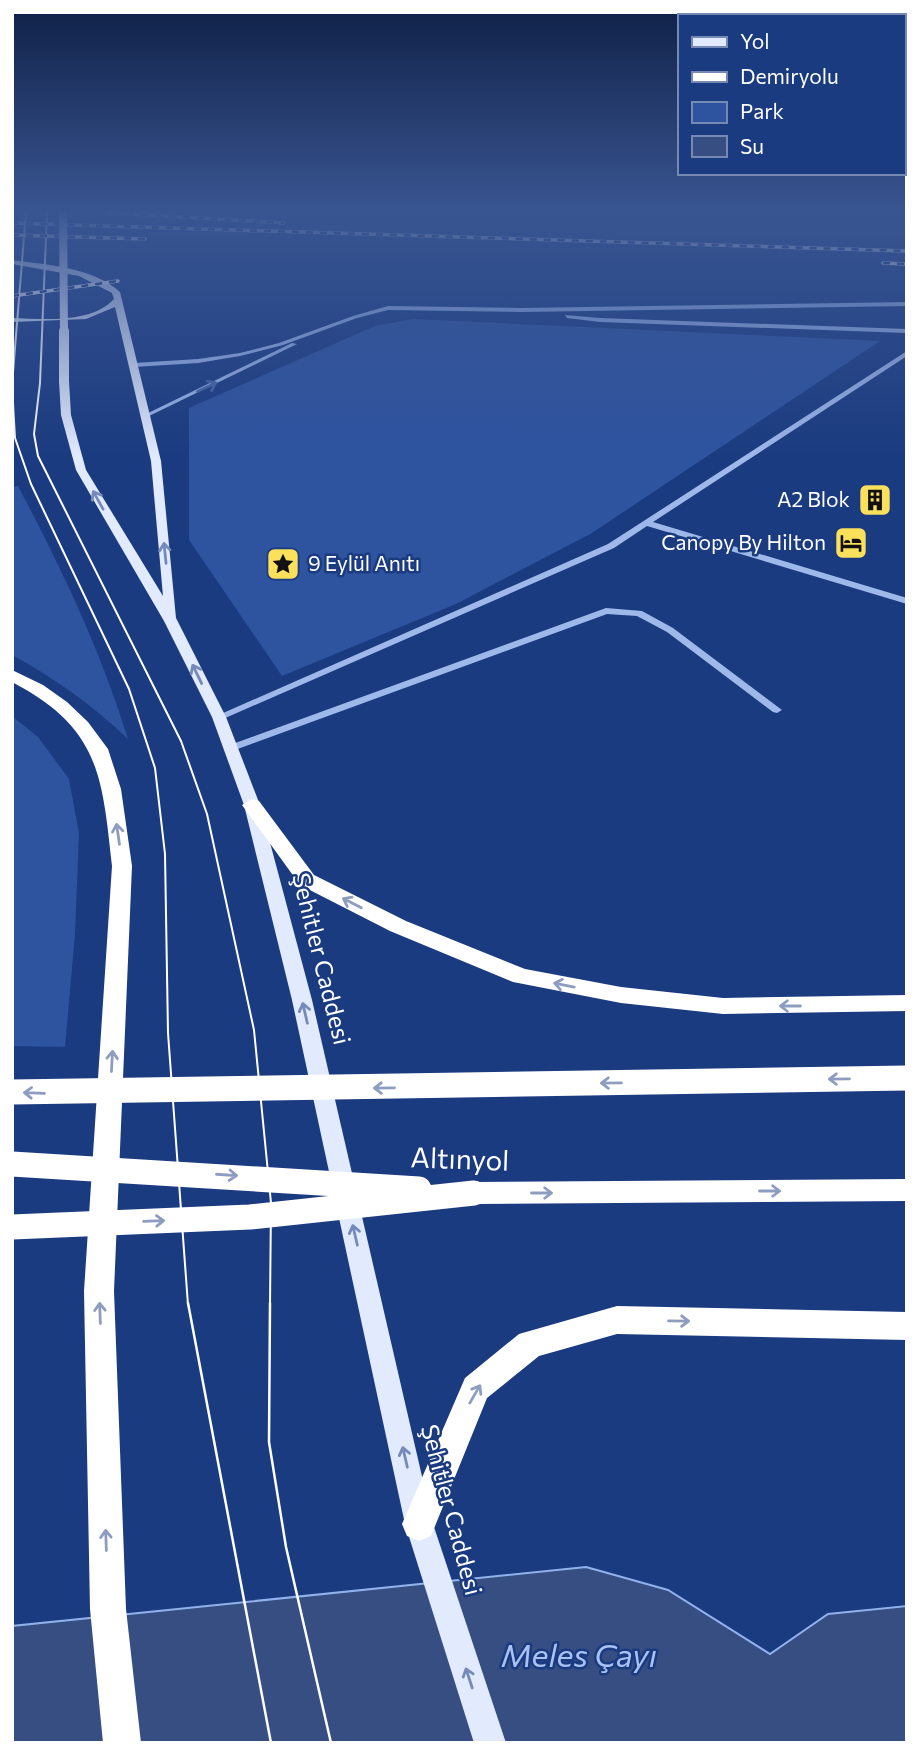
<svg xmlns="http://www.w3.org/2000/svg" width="919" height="1755" viewBox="0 0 919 1755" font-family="Commissioner,sans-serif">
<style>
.green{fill:#2e539f}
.water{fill:#364e82;stroke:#91b1ec;stroke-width:2}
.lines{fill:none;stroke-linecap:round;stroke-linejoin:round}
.minor{fill:#9eb8ea;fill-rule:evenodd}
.major{fill:#e2eafe;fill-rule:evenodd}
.highway{fill:#fff;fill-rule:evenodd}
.tram-far1{stroke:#fff;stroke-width:2}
.tram{stroke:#fff;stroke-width:2.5}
.rail-casing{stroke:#fff;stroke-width:3.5}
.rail{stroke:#1b3b80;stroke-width:2.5;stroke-dasharray:7;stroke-linecap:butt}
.major-bridge-far1{stroke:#e2eafe;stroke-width:8}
.major-bridge{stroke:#e2eafe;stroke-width:10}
.highway-bridge{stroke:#fff;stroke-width:25}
.oneway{stroke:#4967a5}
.oneway2{stroke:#758ab9}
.oneway3{stroke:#8d9dc0}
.labels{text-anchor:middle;stroke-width:5;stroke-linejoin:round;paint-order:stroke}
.far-poi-label{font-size:21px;fill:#fff;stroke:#1b3b80;text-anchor:end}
.street-label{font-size:24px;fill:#fff;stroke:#1b3b80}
.near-street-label{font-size:28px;fill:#fff;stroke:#1b3b80}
.near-water-label{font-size:32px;font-style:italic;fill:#aac2f2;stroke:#1b3b80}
</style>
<rect width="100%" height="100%" fill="#1b3b80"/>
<g class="green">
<path d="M413 319 880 341 592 533 456 604 282 676 189 540V408L375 326Z"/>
<path d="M18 486C61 567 101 651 128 739 92 705 56 679 12 655V487Z"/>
<path d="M12 716 38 737 69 779 79 833 75 934 65 1047 12 1046Z"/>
</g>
<path class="water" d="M586 1567 668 1590 770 1654 828 1614 907 1606V1743H12V1626Z"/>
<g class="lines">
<g class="minor">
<path d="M907 302V306L521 312 388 310 357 318 283 345 240 356 198 363 134 367 131 365 134 363 198 359 240 353 279 343 353 316 388 306 521 308Z"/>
<path d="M565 315 600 318 907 329V333L600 322 567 318Z"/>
<path d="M292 343 297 344 147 417 142 416Z"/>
<path d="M907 351V356L653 522 907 598V604L647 526 614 548 223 719 219 720 214 717 608 544Z"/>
<path d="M606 608 642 611 673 628 782 710 777 713 773 712 667 632 637 616 607 614 235 750 231 751 226 748 227 746Z"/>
</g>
<path class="major" d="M12 260C47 265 93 267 120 292L161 461 176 618 226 717 260 805 312 1000 433 1524 506 1743H474L405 1524 292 1000 244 805 212 717 164 621 76 470 61 415 59 381 64 378 69 381 71 415 86 470 163 596 151 461 115 307 86 319 12 322V318C43 319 91 324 114 299L112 293 79 276 12 264Z"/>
<g class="highway">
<path d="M12 670 43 685 67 702 88 722 108 749 121 789 132 866 114 1291 126 1609 141 1743H103L90 1609 84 1291 112 866C102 776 100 728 12 682Z"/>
<path d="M252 799 259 801 314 875 406 921 525 969 621 987 723 998 907 995V1011L723 1014 621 1003 513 982 390 931 300 885 242 805Z"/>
<path d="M907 1179V1201L474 1204 464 1201 460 1193 464 1185 474 1182Z"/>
<path d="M617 1306 907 1312V1340L617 1334 539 1356 487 1398 431 1536 419 1541 407 1536 402 1524 465 1378 519 1334Z"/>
</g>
<g class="tram-far1">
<path d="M26 212 12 385 15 438 31 484 129 689 155 768 165 854 168 1033 188 1305"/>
<path d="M47 212 40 383 34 434 38 456 181 741 207 814 254 1030 271 1203 270 1305"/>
</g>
<g class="tram">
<path d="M188 1303 271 1743"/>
<path d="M270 1303 269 1442 286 1547 331 1743"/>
</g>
<defs>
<g id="rail">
<path d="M99 212 284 223"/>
<path d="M12 223 907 251"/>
<path d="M12 235 145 239"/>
<path d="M883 263 907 264"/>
<path d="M12 296 118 281"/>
</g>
</defs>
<use href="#rail" class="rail-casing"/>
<use href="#rail" class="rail"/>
<path class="major-bridge-far1" d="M63 212 64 333"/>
<path class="major-bridge" d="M64 331V381"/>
<g class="highway-bridge">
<path d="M12 1092 907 1078"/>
<path d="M12 1164 419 1189"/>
<path d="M12 1227 250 1217 474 1193"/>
</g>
</g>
<defs><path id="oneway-shaft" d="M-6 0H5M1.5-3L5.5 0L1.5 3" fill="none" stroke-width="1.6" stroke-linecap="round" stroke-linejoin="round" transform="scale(1.75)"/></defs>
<use class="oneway" href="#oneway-shaft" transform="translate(207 387) rotate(-25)"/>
<g class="oneway2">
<use href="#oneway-shaft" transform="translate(98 500) rotate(-119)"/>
<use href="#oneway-shaft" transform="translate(165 553) rotate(-96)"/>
<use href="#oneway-shaft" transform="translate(197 674) rotate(-116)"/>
<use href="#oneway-shaft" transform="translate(305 1013) rotate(-103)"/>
<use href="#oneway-shaft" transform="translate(355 1235) rotate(-103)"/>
<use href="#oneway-shaft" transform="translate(405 1457) rotate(-103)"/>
<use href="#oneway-shaft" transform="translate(469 1678) rotate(-108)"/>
</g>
<g class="oneway3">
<use href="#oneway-shaft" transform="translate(118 834) rotate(-98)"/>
<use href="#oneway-shaft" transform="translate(352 903) rotate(-153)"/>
<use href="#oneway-shaft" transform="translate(564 985) rotate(-169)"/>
<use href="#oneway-shaft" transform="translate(790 1006) rotate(-180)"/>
<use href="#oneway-shaft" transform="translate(112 1061) rotate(-87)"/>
<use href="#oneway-shaft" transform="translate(839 1079) rotate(179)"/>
<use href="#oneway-shaft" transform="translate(611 1083) rotate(179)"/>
<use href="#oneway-shaft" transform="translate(384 1088) rotate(179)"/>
<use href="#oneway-shaft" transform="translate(34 1093) rotate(-178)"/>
<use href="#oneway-shaft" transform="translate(227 1175) rotate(4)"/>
<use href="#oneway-shaft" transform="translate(770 1191)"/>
<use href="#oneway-shaft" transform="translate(542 1193)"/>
<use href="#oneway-shaft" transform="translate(154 1221) rotate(-2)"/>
<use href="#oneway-shaft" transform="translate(100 1313) rotate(-92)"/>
<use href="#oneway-shaft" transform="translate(679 1321) rotate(1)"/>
<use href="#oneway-shaft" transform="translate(475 1394) rotate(-60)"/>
<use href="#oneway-shaft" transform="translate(106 1540) rotate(-92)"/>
</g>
<linearGradient id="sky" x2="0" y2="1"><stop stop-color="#0f2046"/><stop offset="0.46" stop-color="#395591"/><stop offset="1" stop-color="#395591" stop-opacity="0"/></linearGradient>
<rect width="919" height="458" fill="url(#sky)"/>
<defs>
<symbol id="building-square" viewBox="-11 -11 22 22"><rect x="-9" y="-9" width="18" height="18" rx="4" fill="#fbe05b" stroke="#1b3b80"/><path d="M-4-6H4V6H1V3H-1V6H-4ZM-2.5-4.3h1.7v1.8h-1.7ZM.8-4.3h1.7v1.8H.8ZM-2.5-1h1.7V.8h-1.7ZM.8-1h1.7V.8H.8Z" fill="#111"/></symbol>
<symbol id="hotel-square" viewBox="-11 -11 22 22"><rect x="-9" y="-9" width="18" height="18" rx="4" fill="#fbe05b" stroke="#1b3b80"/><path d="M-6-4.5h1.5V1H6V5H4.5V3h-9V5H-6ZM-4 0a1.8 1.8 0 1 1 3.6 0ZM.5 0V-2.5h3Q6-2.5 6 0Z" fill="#111"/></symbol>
<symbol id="sight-square" viewBox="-11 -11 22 22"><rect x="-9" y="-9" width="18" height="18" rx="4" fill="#fbe05b" stroke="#1b3b80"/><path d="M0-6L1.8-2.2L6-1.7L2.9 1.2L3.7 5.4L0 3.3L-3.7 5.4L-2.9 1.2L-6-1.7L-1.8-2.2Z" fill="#111"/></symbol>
</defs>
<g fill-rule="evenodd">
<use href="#building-square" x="856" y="481" width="38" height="38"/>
<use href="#hotel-square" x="832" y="524" width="38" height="38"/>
<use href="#sight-square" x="264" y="545" width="38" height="38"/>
</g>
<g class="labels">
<g class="far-poi-label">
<text x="850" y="507">A2 Blok</text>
<text x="826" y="550">Canopy By Hilton</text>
<text x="308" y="571" text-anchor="start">9 Eylül Anıtı</text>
</g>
<g class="street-label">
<text transform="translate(321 959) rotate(76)" y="8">Şehitler Caddesi</text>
<text transform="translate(451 1510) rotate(75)" y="8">Şehitler Caddesi</text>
</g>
<g class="near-street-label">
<text transform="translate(460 1159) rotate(2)" y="10">Altınyol</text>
</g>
<g class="near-water-label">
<text x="579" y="1667">Meles Çayı</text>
</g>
</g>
<rect width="919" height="1755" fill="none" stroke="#ffffff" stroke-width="28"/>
<rect x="678" y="14" width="228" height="161" fill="#1b3b80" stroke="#7689b3" stroke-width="2"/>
<rect x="692" y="37" width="35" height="10" fill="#e2eafe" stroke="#7689b3" stroke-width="2"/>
<text x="740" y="49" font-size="21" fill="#ffffff">Yol</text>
<rect x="692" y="72" width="35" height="10" fill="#ffffff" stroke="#7689b3" stroke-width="2"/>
<text x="740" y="84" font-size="21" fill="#ffffff">Demiryolu</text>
<rect x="692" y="102" width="35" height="21" fill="#2e539f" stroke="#7689b3" stroke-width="2"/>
<text x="740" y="119" font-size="21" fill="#ffffff">Park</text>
<rect x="692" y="136" width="35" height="21" fill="#364e82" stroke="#7689b3" stroke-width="2"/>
<text x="740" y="154" font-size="21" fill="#ffffff">Su</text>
</svg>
